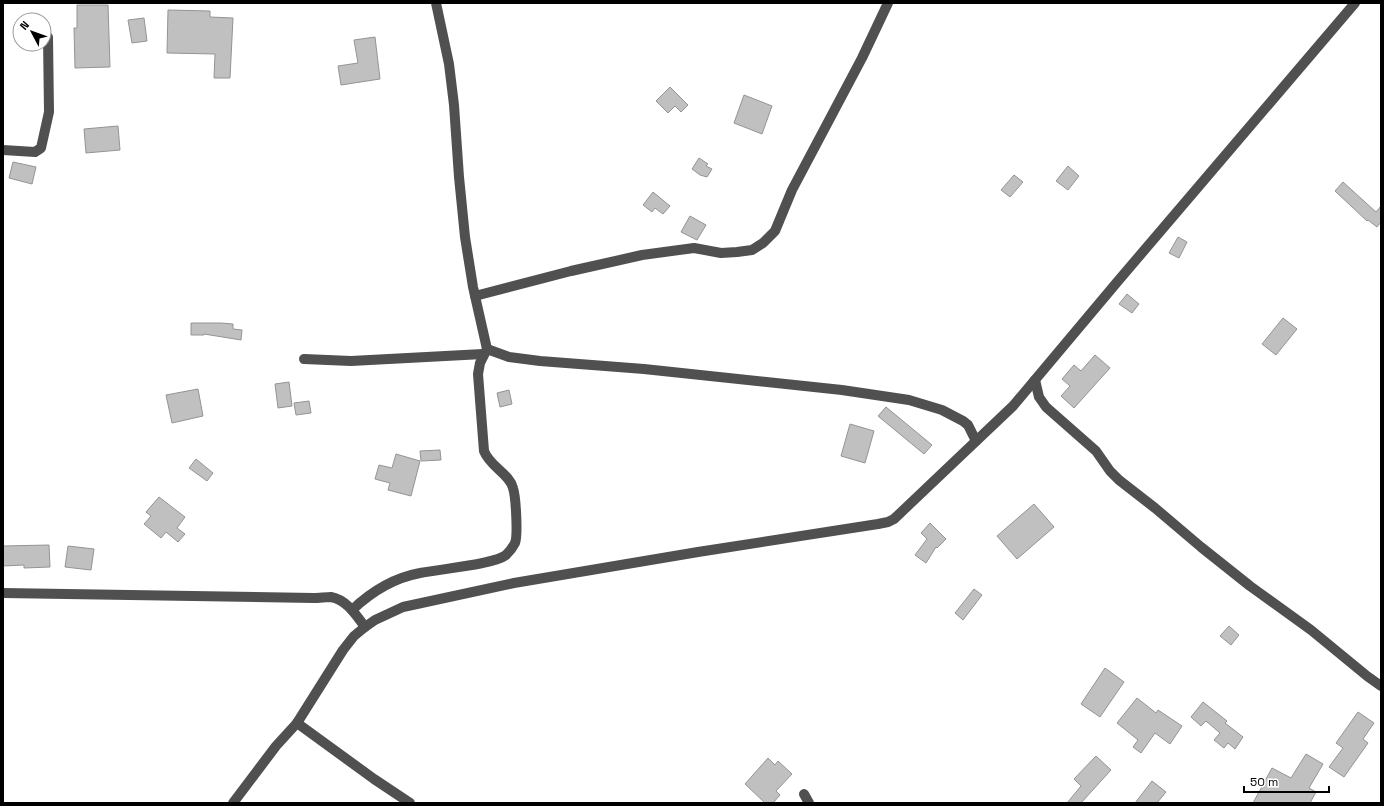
<svg xmlns="http://www.w3.org/2000/svg" width="1384" height="806" viewBox="0 0 1384 806" font-family="'Space Grotesk',sans-serif">
<style>
.building{fill:#c0c0c0;stroke:#949494}
.lines{fill:none;stroke-linecap:round;stroke-linejoin:round}
.minor{stroke:#505050;stroke-width:10}
</style>
<rect width="100%" height="100%" fill="#fff"/>
<g class="building">
<path d="M77 5H108L110 67 75 68 74 28H77Z"/>
<path d="M168 10 210 11V17L233 18 230 78H214L215 54 167 53Z"/>
<path d="M144 18 147 41 132 43 128 20Z"/>
<path d="M375 37 380 79 341 85 338 66 358 63 354 40Z"/>
<path d="M670 87 688 105 681 112 675 106 668 113 656 101Z"/>
<path d="M744 95 772 106 762 134 734 123Z"/>
<path d="M118 126 120 150 86 153 84 129Z"/>
<path d="M699 158 708 164 706 166 712 169 707 177 700 175 692 169Z"/>
<path d="M13 162 36 167 32 184 9 178Z"/>
<path d="M1068 166 1079 176 1068 190 1056 181Z"/>
<path d="M1014 175 1023 182 1010 197 1001 190Z"/>
<path d="M1343 182 1376 212 1381 206V222L1377 227 1368 220 1367 221 1335 191Z"/>
<path d="M653 192 670 206 663 214 655 208 652 212 643 205Z"/>
<path d="M690 216 706 225 697 240 681 232Z"/>
<path d="M1178 237 1187 242 1179 258 1169 253Z"/>
<path d="M1127 294 1139 304 1132 313 1119 304Z"/>
<path d="M1283 318 1297 329 1276 355 1262 344Z"/>
<path d="M191 323H221L233 324V329L242 330 241 340 204 334V335H191Z"/>
<path d="M1095 355 1110 368 1074 408 1061 396 1070 386 1062 379 1074 365 1081 371Z"/>
<path d="M289 382 292 406 278 408 275 384Z"/>
<path d="M198 389 203 416 172 423 166 395Z"/>
<path d="M509 390 512 404 500 407 497 393Z"/>
<path d="M309 401 311 413 296 415 294 403Z"/>
<path d="M886 407 932 445 924 454 878 416Z"/>
<path d="M850 424 874 431 865 463 841 456Z"/>
<path d="M440 450 441 460 421 461 420 451Z"/>
<path d="M396 454 420 461 411 496 388 490 390 483 375 479 379 465 392 468Z"/>
<path d="M196 459 213 473 207 481 189 468Z"/>
<path d="M159 497 185 517 177 528 185 534 178 542 166 532 161 538 144 524 151 516 146 512Z"/>
<path d="M1034 504 1054 527 1017 559 997 536Z"/>
<path d="M930 523 946 539 937 548 936 547 926 563 915 555 927 539 921 533Z"/>
<path d="M49 545 50 567 24 568V565L3 566V546Z"/>
<path d="M68 546 94 549 91 570 65 567Z"/>
<path d="M974 589 982 595 963 620 955 613Z"/>
<path d="M1229 626 1239 635 1231 645 1220 636Z"/>
<path d="M1105 668 1124 682 1100 717 1081 704Z"/>
<path d="M1137 698 1156 713 1158 710 1182 726 1170 744 1155 733 1141 753 1133 747 1138 740 1117 723Z"/>
<path d="M1203 702 1227 721 1225 723 1243 737 1235 749 1228 743 1224 748 1214 740 1220 733 1206 721 1201 726 1191 717Z"/>
<path d="M1358 712 1374 723 1363 739 1368 743 1344 777 1329 767 1343 748 1336 743Z"/>
<path d="M1306 754 1323 764 1309 788 1316 792 1310 803H1253L1272 768 1291 778Z"/>
<path d="M1096 756 1111 770 1081 803H1067L1081 786 1074 779Z"/>
<path d="M768 758 775 765 778 761 792 774 776 791 780 795 773 803H765L745 784Z"/>
<path d="M1152 781 1166 792 1157 803H1135Z"/>
</g>
<g class="lines">
<g class="minor">
<path d="M3 150 35 152 41 148 49 112 48 37"/>
<path d="M475 296 571 271 642 255 694 248 721 253 737 252 752 250 763 243 775 231 792 190 862 58 888 3"/>
<path d="M487 349 509 357 540 361 644 369 842 390 909 400 942 410 963 421 968 425 976 441"/>
<path d="M304 359 351 361 483 354"/>
<path d="M1035 380 1039 397 1046 407 1096 451 1110 471 1119 480 1155 508 1201 547 1250 586 1311 630 1367 676 1381 686"/>
<path d="M3 593 314 598C319 598 326 597 331 597 347 600 356 615 365 627"/>
<path d="M352 610C372 591 393 578 420 573 439 569 493 565 506 555 509 552 513 547 515 543 518 536 516 497 513 488 510 474 490 467 484 451L478 374 480 363 487 349 473 287 465 237 459 177 454 105 449 64 436 3"/>
<path d="M297 723 374 779 410 803"/>
<path d="M804 794 809 803"/>
<path d="M233 803 276 746 297 723 343 650 354 636 365 627 375 620 403 607 514 583 698 552 878 524 888 522 894 519 1013 406 1118 281 1355 3"/>
</g>
</g>
<rect width="1384" height="806" fill="none" stroke="#000000" stroke-width="8"/>
<g transform="translate(32 32) rotate(311)"><circle r="19" fill="#ffffff" stroke="#999999"/>
<path d="M0-3L7 15L0 10L-7 15Z" fill="#000000"/>
<text y="-6" font-size="11" font-weight="bold" text-anchor="middle" fill="#000000">N</text>
</g>
<path d="M1244 786v6h85v-6" fill="none" stroke="#000000" stroke-width="2"/>
<text x="1250" y="786" font-size="12" fill="#000000" stroke="#ffffff" stroke-width="3" paint-order="stroke">50 m</text>
</svg>
